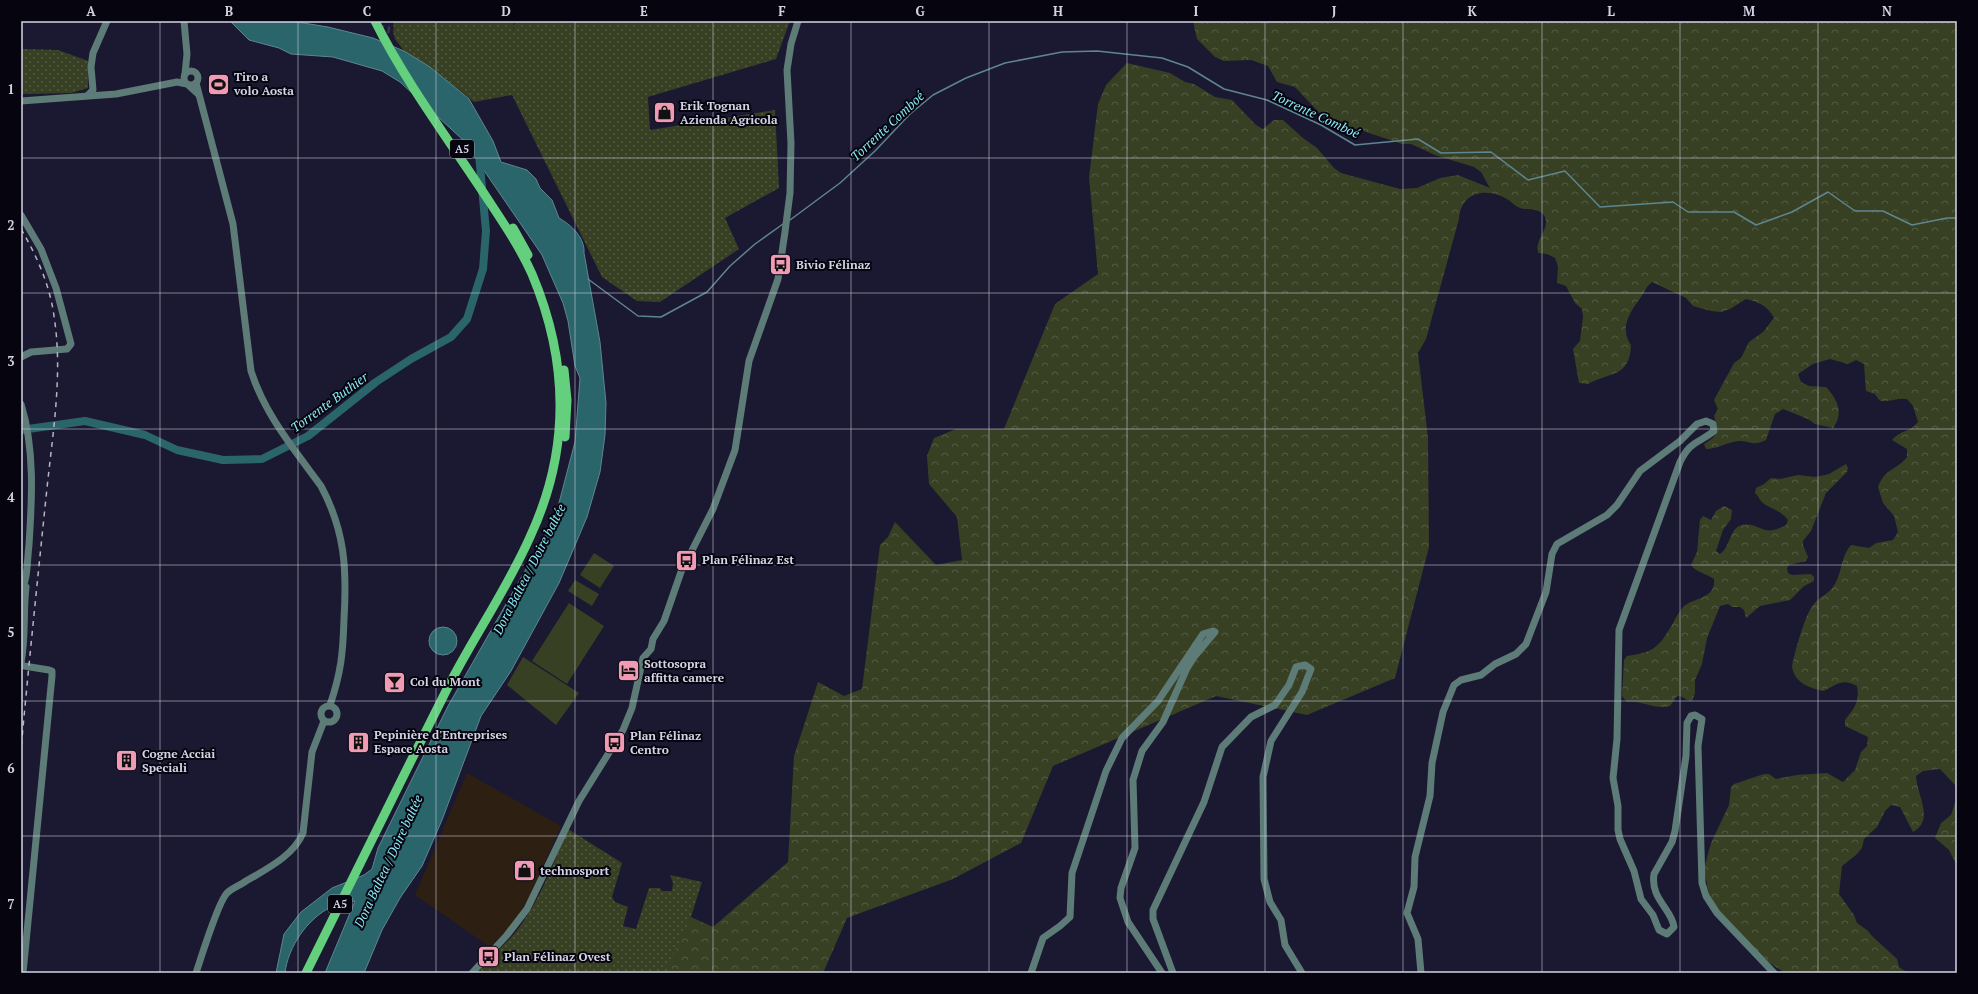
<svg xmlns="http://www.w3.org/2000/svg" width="1978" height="994" viewBox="0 0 1978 994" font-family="'PT Serif',serif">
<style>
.commercial{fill:#2d2013}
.grass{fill:url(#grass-dots)}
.forest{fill:url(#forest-crowns)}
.garden{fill:#384023}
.water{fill:#2a656c;stroke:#5d8690}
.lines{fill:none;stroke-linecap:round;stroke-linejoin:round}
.stream{stroke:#5d8690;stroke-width:1.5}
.river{stroke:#2a656c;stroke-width:8}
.secondary-tunnel{stroke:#37344c;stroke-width:7;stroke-dasharray:7 3.5;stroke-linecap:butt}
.secondary{stroke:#5d7b77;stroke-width:7}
.highway{stroke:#64cf7d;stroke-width:9}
.rail{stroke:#b6b5c8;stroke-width:1.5;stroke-dasharray:5 5;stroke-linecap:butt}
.grid{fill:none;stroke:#d4d3e5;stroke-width:1;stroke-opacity:0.55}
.labels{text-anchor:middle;stroke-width:4;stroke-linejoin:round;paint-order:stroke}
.shield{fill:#06050f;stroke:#9695a5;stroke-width:1}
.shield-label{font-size:11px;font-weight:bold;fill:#d4d3e5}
.poi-label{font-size:12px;font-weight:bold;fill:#d4d3e5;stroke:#06050f;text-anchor:start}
.water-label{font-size:13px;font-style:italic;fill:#8bebf7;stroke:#06050f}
.neatline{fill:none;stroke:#d4d3e5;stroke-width:1.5}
.grid-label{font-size:13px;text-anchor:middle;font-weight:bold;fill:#d4d3e5}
</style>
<defs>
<pattern id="grass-dots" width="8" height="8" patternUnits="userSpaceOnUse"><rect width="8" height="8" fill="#384023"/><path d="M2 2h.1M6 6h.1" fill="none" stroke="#545b43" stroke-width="1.8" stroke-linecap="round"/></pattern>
<pattern id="forest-crowns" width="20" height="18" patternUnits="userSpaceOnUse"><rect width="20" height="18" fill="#384023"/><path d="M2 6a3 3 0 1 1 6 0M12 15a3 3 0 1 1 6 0" fill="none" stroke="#545b43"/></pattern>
</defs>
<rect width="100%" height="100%" fill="#1b1831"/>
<path class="commercial" d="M467 773 561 826 529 897 513 924 490 947 415 895Z"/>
<g class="grass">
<path d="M393 21H514L513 34 515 21H790L776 59 648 97 650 130 775 110 779 188 725 218 739 249 660 302 637 301 602 277 512 95 474 102 430 67 404 51 395 39 392 28 394 32Z"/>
<path d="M23 49 58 50 88 61V88L71 93 21 94V51Z"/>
<path d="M568 829 622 863 612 897 615 902 628 907 623 926 636 929 649 888H660L662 891H672L673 883 670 875 702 882 691 917 667 973H477L484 965 487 966 497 955 496 953C502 946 509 940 515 933 539 903 553 864 568 829Z"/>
</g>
<g class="forest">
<path d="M1193 21H1957V787L1940 769 1923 771 1916 776C1917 796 1935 820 1913 832L1900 807 1891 805 1885 811 1877 827 1864 839 1862 848 1856 855 1842 866 1839 894 1854 915 1857 923 1868 931 1872 936 1897 959 1899 967 1908 973H1785L1761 957 1716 907 1709 894 1705 874V865L1711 843 1729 805 1731 787 1734 784 1764 774H1769L1776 779 1797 775 1827 773 1843 782 1855 770 1861 752 1867 746 1868 737 1845 726V720C1854 708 1860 702 1857 686 1843 678 1837 684 1824 691 1809 688 1795 683 1792 667 1794 654 1805 615 1813 605 1819 597 1829 594 1835 584 1842 572 1841 556 1851 545L1869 548 1876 543 1893 540 1898 532 1894 516 1883 503 1878 487C1886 467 1896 471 1907 457V449L1892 440C1900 430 1911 432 1918 422L1913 406 1907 399C1897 398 1890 402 1880 401L1875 394 1866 391 1864 364 1856 360 1848 364 1830 359 1813 364 1798 374 1801 382 1809 386 1826 387C1838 400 1844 413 1833 428L1815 424 1808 419 1783 409 1775 414 1766 440C1754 446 1752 442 1741 441 1729 441 1718 449 1706 449L1704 444 1713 438 1718 430 1714 416 1718 409 1714 400 1734 363 1741 358 1749 342 1763 332 1774 318C1768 306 1759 302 1746 299L1730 309 1721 312 1711 311 1693 306 1686 298 1652 282C1646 287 1645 291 1641 297 1630 312 1619 328 1631 345 1630 378 1609 372 1588 384L1579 383 1573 349 1580 341 1583 317 1582 309 1575 303 1566 286 1557 283 1558 266 1555 258 1547 254 1538 253C1538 250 1537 247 1538 244 1540 235 1549 227 1545 217 1539 206 1529 211 1520 208 1515 206 1512 202 1507 199 1486 187 1461 192 1459 219L1426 339 1418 353 1428 438 1429 547 1395 678 1307 715 1216 696 1053 766 1021 843 953 879 847 918 823 973H667L671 960 691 917 713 927 788 862 794 756 818 682 844 696 862 689 880 545 888 537 895 522 936 565 962 560 957 517 929 484 927 456 934 438 956 429H1004L1055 304 1098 274 1089 177 1098 104 1106 85 1127 63 1170 73 1185 82 1194 84 1215 97 1232 100 1256 125 1263 129 1274 120H1283L1303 138 1317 148 1334 168 1341 173 1400 189 1417 188 1440 178 1458 175 1490 188 1481 172 1474 167 1435 155 1411 144H1402L1360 130 1328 122 1295 87 1277 82 1268 66 1251 60 1224 61 1215 57 1197 39Z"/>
<path d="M1846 464 1848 468 1847 472 1826 493 1811 531 1803 541V545L1808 557 1806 561 1789 565 1787 568 1788 573 1792 575 1811 574 1814 577V581L1804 586 1790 600 1760 606 1746 618 1744 610 1740 607H1732L1728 604 1720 606 1707 638 1702 664 1695 680V693L1692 701C1686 701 1684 696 1677 696L1670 706C1654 710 1642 700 1627 702L1622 696 1624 660 1627 656C1655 652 1659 647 1673 623 1676 617 1679 612 1683 607 1694 597 1716 599 1714 579 1707 574 1696 572 1691 565L1697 552 1700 520 1703 516 1711 520 1716 511 1724 506 1732 510 1731 519 1723 530 1716 551 1720 554C1731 547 1729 528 1742 525 1760 521 1762 539 1786 525L1788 520C1779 509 1772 510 1763 503 1759 500 1759 496 1755 493L1756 488 1764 484 1771 478 1780 479 1798 475 1816 477 1829 474Z"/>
<path d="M1957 797V866L1949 850 1935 838 1941 823 1951 815Z"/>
</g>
<g class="garden">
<path d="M594 553 614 566 600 588 580 575Z"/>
<path d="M575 580 599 594 592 606 568 591Z"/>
<path d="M569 603 604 626 567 684 532 661Z"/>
<path d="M523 657 579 693 556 725 507 685Z"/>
</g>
<g class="water">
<path d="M230 21H291L328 27 373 38 404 51 430 67 469 99 493 141 501 162 527 170 536 179 540 188 552 200 559 218C571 225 585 237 584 253L600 342 606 403 605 435 600 472 587 517 559 583 511 671 481 716 442 820 422 866 400 898 382 930 364 973H325L355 901C348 902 338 903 331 907 307 919 288 947 285 973H276L284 934 301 912 332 888 364 875 372 869 378 848 448 706 555 518 575 442 580 378 575 366 568 321 563 303 542 255 463 140 400 82 382 71 333 57 291 54 279 48 249 40Z"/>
<circle cx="443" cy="641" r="14"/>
</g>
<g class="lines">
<g class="stream">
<path d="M790 220 840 183 875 151 910 114 933 95 966 78 1005 63 1062 52 1097 51 1162 58 1188 67 1224 89 1267 100 1321 125 1355 145 1418 139 1441 153 1491 152 1528 180 1565 171 1600 207 1673 202 1688 212H1734L1756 225 1792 212 1828 192 1855 211H1883L1912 225 1947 218H1957"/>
<path d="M588 279 638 316 661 317 707 292 730 266 755 244 783 224"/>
</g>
<path class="river" d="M21 430 85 421 145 435 177 450 223 460 262 459 308 436 376 382 411 359 451 337 467 319 483 269 486 231 479 155"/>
<path class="secondary-tunnel" d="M377 28 390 30"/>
<g class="secondary">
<path d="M184 21 187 54 185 74"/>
<circle cx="191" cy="78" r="7"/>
<path d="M196 83 233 224 251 371C265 415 294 449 321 486 345 531 347 569 344 619 343 653 341 673 330 705"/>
<path d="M88 95 93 90 91 67 93 53 107 21"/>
<path d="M21 101 116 94 177 82 187 84 198 94"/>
<path d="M21 215 41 249 56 288 71 344 67 349 31 352 21 357"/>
<path d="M21 404C35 449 32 499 29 545 27 561 28 578 21 593"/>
<path d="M21 663C26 637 23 613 26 587"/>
<circle cx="329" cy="714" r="8"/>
<path d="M23 973 52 676V671L49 670 24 666"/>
<path d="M196 973C201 958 218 902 227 893 231 889 238 886 243 883 264 870 293 857 303 833L312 752 324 721"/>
<path d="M472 973 507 935 527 909 579 801 623 730 632 708 643 658 651 649 653 639 664 621 681 572 713 509 735 450 749 361 778 279 785 232 790 193 791 143 787 70 791 44 798 21"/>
<path d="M1031 973 1043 938 1060 926 1070 917 1072 873 1106 771 1122 738 1158 701 1203 634 1213 631 1215 632 1194 657 1187 668 1163 722 1142 751 1133 780 1135 848 1121 888 1120 898 1128 922 1162 973"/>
<path d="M1173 973 1153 919V910L1204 802 1222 747 1251 717 1275 705 1289 685 1296 667 1305 665 1311 669 1302 692 1271 741 1263 777 1264 879 1270 902 1281 920 1285 945 1302 973"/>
<path d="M1421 973 1418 939 1407 913 1414 887 1415 857 1430 796 1432 763 1443 712 1454 685 1461 680 1481 675 1495 664 1516 654 1526 644 1546 592 1552 554 1557 544 1607 515 1617 505 1640 471 1680 441 1697 424 1706 421 1713 424 1714 431C1698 444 1691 440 1680 462L1619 630 1617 739 1613 778 1618 806V830L1620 839 1634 871 1641 899 1653 915 1659 930 1667 934 1674 927C1672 909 1650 899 1654 874L1672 842 1675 831 1686 756 1687 723 1691 716 1695 715 1702 719 1698 746 1702 883 1706 896 1717 913 1774 973"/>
</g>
<g class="highway">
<path d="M513 228 528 255"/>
<path d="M564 370 567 400 565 437"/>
<path d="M306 973C353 878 400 782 448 687 474 636 507 589 530 537 570 451 569 362 532 274 519 245 500 218 483 192 446 136 405 81 375 21"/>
</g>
<path class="rail" d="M21 229C37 256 50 286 54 316 63 373 53 431 47 488 38 575 29 662 21 749"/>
</g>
<path class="grid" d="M160 21V973M298 21V973M436 21V973M575 21V973M713 21V973M851 21V973M989 21V973M1127 21V973M1265 21V973M1403 21V973M1542 21V973M1680 21V973M1818 21V973M21 158H1957M21 293H1957M21 429H1957M21 565H1957M21 701H1957M21 836H1957"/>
<defs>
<symbol id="stadium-square" viewBox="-11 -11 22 22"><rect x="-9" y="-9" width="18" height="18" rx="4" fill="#f09ab5" stroke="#06050f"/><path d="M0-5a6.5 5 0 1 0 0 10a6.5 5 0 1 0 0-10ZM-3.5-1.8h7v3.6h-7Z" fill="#111"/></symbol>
<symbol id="shop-square" viewBox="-11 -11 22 22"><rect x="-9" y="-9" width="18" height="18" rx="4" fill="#f09ab5" stroke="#06050f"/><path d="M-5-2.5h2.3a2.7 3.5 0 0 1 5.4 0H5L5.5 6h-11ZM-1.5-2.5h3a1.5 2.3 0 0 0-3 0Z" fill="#111"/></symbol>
<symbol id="bus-square" viewBox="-11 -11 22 22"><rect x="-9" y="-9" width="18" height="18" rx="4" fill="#f09ab5" stroke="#06050f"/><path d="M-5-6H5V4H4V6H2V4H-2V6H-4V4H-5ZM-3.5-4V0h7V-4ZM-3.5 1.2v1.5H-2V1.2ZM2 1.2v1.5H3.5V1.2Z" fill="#111"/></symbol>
<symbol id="hotel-square" viewBox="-11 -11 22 22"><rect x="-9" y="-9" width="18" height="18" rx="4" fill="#f09ab5" stroke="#06050f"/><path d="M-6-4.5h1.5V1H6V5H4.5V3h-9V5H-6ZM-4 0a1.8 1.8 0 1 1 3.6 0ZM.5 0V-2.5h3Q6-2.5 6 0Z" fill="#111"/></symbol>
<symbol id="bar-square" viewBox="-11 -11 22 22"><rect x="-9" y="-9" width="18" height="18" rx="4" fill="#f09ab5" stroke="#06050f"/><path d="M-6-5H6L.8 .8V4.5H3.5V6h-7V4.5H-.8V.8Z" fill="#111"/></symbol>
<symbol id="building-square" viewBox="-11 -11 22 22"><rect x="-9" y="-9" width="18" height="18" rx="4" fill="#f09ab5" stroke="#06050f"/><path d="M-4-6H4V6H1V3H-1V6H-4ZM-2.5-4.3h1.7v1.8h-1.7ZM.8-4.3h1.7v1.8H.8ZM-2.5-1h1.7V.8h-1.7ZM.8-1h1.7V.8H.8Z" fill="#111"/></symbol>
</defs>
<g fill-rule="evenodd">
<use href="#stadium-square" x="206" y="72" width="25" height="25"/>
<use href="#shop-square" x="652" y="100" width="25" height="25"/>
<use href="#bus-square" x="768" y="252" width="25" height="25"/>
<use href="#bus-square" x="674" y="548" width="25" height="25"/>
<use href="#hotel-square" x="616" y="658" width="25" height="25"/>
<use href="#bar-square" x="382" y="670" width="25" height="25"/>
<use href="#building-square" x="346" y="730" width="25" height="25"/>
<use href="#bus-square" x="602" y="730" width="25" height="25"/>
<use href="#building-square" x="114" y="748" width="25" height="25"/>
<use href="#shop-square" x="512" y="858" width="25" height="25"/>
<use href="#bus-square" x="476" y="944" width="25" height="25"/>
</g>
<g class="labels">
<g class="shield">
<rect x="450" y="140" width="24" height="18" rx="3"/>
<rect x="328" y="895" width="24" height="18" rx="3"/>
</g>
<g class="shield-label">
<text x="462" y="153">A5</text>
<text x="340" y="908">A5</text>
</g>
<g class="poi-label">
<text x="234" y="81">Tiro a<tspan x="234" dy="14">volo Aosta</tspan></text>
<text x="680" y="110">Erik Tognan<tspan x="680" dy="14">Azienda Agricola</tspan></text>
<text x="796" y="269">Bivio Félinaz</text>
<text x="702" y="564">Plan Félinaz Est</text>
<text x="644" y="668">Sottosopra<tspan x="644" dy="14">affitta camere</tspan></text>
<text x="410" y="686">Col du Mont</text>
<text x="374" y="739">Pepinière d'Entreprises<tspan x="374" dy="14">Espace Aosta</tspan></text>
<text x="630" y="740">Plan Félinaz<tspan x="630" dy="14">Centro</tspan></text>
<text x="142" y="758">Cogne Acciai<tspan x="142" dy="14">Speciali</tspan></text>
<text x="540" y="875">technosport</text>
<text x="504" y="961">Plan Félinaz Ovest</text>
</g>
<g class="water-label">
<text transform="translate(1316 114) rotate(25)" y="5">Torrente Comboé</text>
<text transform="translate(887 126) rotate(-43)" y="5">Torrente Comboé</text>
<text transform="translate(329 402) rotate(-36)" y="5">Torrente Buthier</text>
<text transform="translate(529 569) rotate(-63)" y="5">Dora Baltea / Doire baltée</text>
<text transform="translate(388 861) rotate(-65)" y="5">Dora Baltea / Doire baltée</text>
</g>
</g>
<rect width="1978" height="994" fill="none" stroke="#06050f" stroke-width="44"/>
<rect x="22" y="22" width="1934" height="950" class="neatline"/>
<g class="grid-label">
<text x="91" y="16">A</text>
<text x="229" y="16">B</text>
<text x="367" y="16">C</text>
<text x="506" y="16">D</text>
<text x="644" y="16">E</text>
<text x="782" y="16">F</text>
<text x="920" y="16">G</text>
<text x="1058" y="16">H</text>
<text x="1196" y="16">I</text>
<text x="1334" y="16">J</text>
<text x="1472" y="16">K</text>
<text x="1611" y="16">L</text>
<text x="1749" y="16">M</text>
<text x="1887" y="16">N</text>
<text x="11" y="94">1</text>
<text x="11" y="230">2</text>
<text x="11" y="366">3</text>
<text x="11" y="502">4</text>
<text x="11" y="637">5</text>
<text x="11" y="773">6</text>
<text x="11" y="909">7</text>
</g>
</svg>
